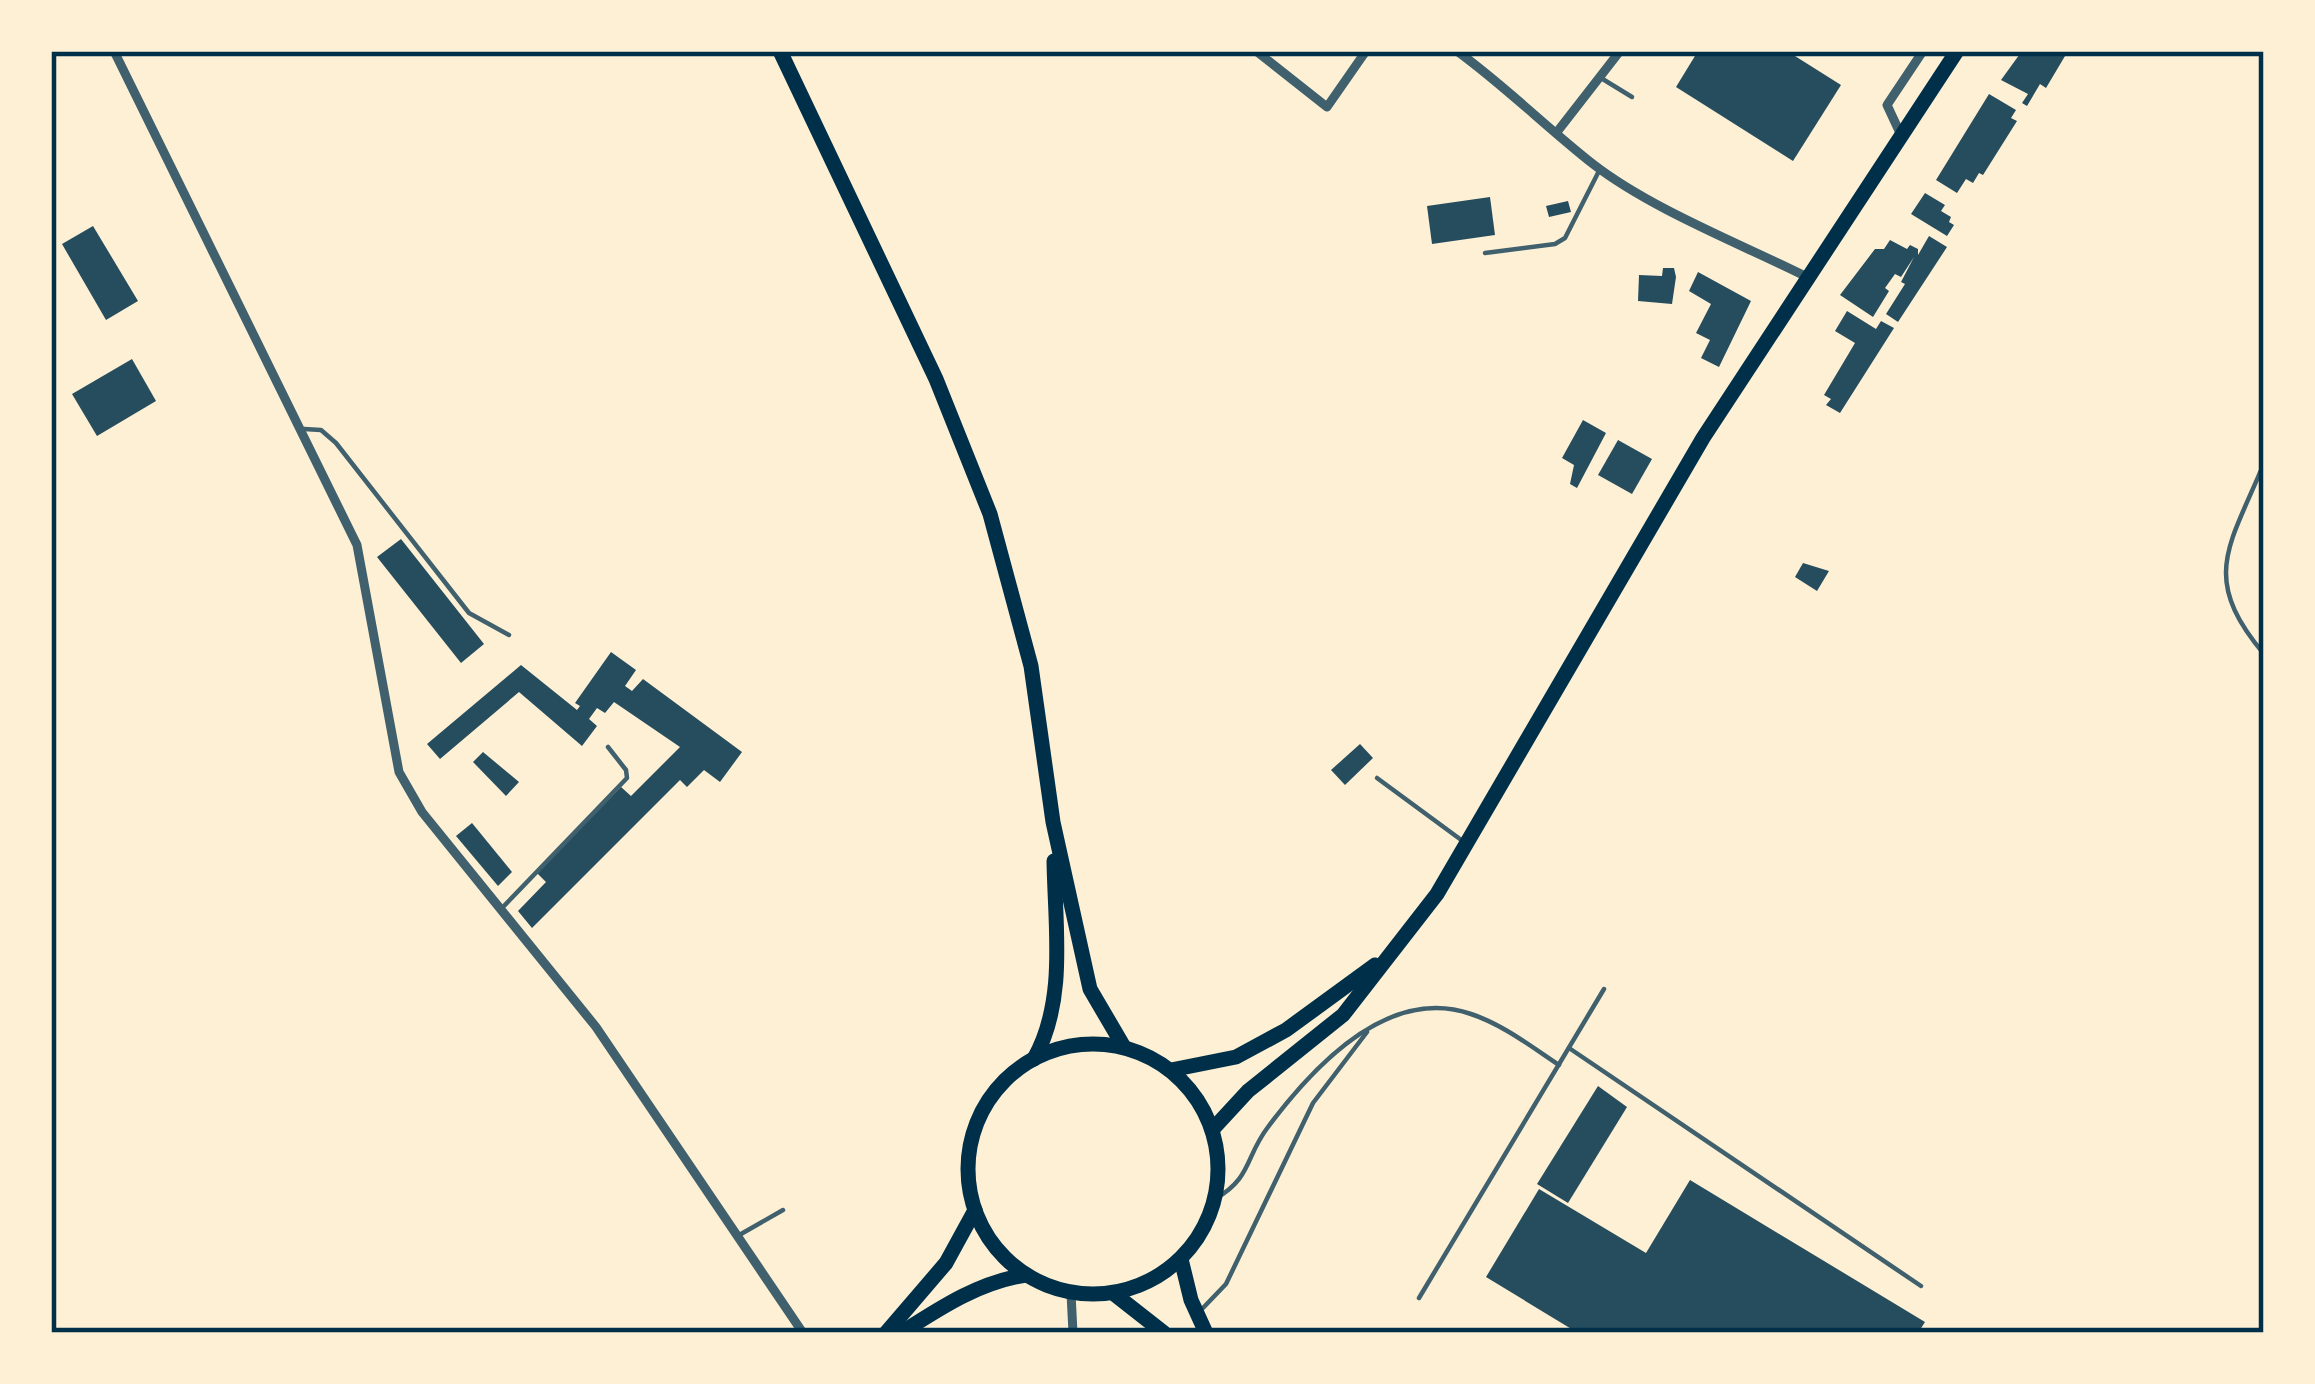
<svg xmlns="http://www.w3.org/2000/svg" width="2315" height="1384" viewBox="0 0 2315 1384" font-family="Overpass,sans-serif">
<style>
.building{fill:#264d5e}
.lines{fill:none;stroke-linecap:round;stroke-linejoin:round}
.service{stroke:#3f606c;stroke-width:4.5}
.minor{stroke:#3f606c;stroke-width:9}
.primary{stroke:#003049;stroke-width:15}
.neatline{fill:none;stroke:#003049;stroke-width:4.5}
</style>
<rect width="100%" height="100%" fill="#fdf0d5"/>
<g class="building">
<path d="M1698 51H1787L1841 85 1793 161 1676 87Z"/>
<path d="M2022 51H2068L2046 88 2040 84 2027 106 2022 103 2028 94 2001 80Z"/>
<path d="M1989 94 2016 110 2011 118 2017 121 1983 175 1979 173 1973 183 1966 179 1957 193 1936 180Z"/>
<path d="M1925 193 1945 205 1941 211 1951 217 1949 222 1954 225 1947 236 1911 214Z"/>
<path d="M1490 197 1495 235 1432 244 1427 206Z"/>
<path d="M1568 201 1571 212 1549 217 1546 206Z"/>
<path d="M93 226 138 301 106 320 62 244Z"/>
<path d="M1929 236 1947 247 1898 322 1886 314 1905 284 1901 282 1914 257 1901 277 1895 274 1885 288 1889 291 1873 317 1840 295 1875 249H1884L1890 240 1907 249 1910 245 1918 249V255Z"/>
<path d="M1663 268H1674L1676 277 1672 304 1638 301 1639 275 1662 276Z"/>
<path d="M1698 272 1751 301 1719 367 1701 358 1710 340 1696 333 1711 304 1689 291Z"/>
<path d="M1847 311 1876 329 1881 321 1894 328 1840 413 1826 405 1831 399 1824 395 1855 343 1835 331Z"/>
<path d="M132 359 156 401 97 436 72 394Z"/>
<path d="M1583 420 1606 433 1577 488 1570 484 1574 465 1562 458Z"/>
<path d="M1618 440 1652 459 1632 494 1598 475Z"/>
<path d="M401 539 484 644 461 663 377 557Z"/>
<path d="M1803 563 1829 571 1817 591 1795 577Z"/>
<path d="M611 652 636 670 625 686 632 691 643 679 742 752 720 782 704 770 687 787 680 780 532 928 518 911 546 882 537 873 621 787 631 796 680 747 614 702 605 713 597 708 589 719 597 726 582 746 519 692 440 759 427 744 521 665 577 710 580 706 575 703Z"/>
<path d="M1360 744 1373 758 1345 785 1331 770Z"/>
<path d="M483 752 519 782 506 796 473 762Z"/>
<path d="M472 823 512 872 498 886 456 836Z"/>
<path d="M1598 1086 1627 1107 1568 1203 1537 1184Z"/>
<path d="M1690 1180 1925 1322 1918 1333H1609L1601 1328 1598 1333H1578L1486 1277 1539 1189 1646 1253Z"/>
</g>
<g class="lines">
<g class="service">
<path d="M1601 78 1632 97"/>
<path d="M1485 253 1555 244 1565 238 1600 169"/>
<path d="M304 429 321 430 336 443 469 613 509 635"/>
<path d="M2264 463C2230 546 2199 577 2264 654"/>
<path d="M1377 778 1464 842"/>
<path d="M501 909 627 778 626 770 608 747"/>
<path d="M1569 1048 1921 1286"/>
<path d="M1215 1199C1252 1178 1245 1157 1268 1127 1312 1068 1387 985 1471 1014 1502 1024 1532 1047 1559 1065"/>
<path d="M741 1234 783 1210"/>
<path d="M1419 1298 1604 989"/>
<path d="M1202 1309 1226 1284 1313 1103 1367 1032"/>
</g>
<g class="minor">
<path d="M114 51 357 545 399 772 422 812 596 1027 803 1333"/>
<path d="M1256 51 1327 107 1366 51"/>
<path d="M1457 51C1505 86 1546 127 1593 164 1651 209 1741 244 1807 277"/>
<path d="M1557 132 1620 51"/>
<path d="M1901 135 1887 105 1923 51"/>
<path d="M1071 1293 1073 1333"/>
</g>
<g class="primary">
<path d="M780 51 936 379 990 514 1031 666 1053 822 1090 989 1124 1047"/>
<circle cx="1093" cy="1169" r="125"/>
<path d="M1034 1059C1067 1000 1055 927 1054 861"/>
<path d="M1171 1070 1236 1057 1286 1030 1375 965"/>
<path d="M1212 1130 1248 1091 1343 1015 1437 894 1703 438 1957 51"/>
<path d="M1181 1259 1191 1300 1206 1333"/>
<path d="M1113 1293 1164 1333"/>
<path d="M886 1333 946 1263 975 1210"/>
<path d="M901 1333C940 1308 979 1282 1026 1275"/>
</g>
</g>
<rect width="2315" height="1384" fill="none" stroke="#fdf0d5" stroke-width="108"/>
<rect x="54" y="54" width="2207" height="1276" class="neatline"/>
</svg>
